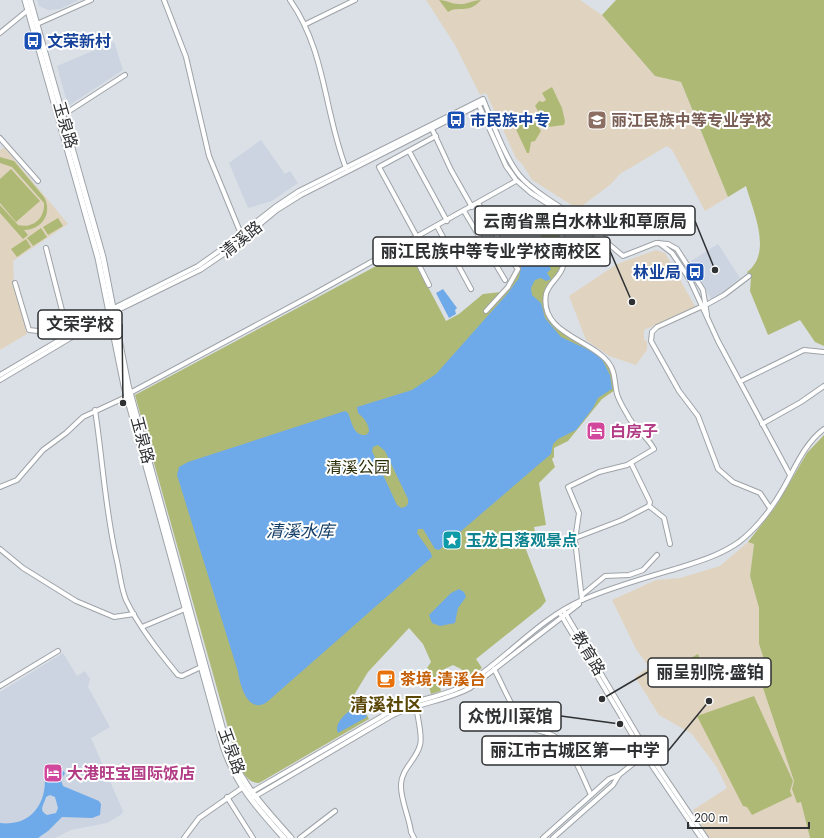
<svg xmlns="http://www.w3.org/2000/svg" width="824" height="838" viewBox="0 0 824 838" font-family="Jost,'Noto Sans SC',sans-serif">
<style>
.built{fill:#cbd4e0}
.education{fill:#e0d4c0}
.green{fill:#afb976}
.water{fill:#6eaae9;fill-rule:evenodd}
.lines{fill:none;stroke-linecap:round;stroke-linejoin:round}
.minor-casing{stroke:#9ea3a8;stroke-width:6}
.major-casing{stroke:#9ea3a8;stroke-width:7}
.minor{stroke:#fff;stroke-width:4}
.major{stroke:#fff;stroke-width:5}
.labels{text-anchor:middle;stroke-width:4;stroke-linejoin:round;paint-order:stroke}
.transit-label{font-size:16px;font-weight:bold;fill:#164399;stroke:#fff;text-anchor:start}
.education-label{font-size:16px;font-weight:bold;fill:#785e54;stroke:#fff;text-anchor:start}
.street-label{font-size:16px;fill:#2e3032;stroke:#fff}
.hotel-label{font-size:16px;font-weight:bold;fill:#b23c85;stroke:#fff;text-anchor:start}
.park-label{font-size:16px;fill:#2a2e08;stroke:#fff}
.culture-label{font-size:16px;font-weight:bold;fill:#0d838f;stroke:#fff;text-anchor:start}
.food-label{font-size:16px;font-weight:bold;fill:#c56008;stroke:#fff;text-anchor:start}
.water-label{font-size:17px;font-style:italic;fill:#153f68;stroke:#fff}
.quarter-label{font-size:18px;font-weight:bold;fill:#5b4808;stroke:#fff}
.leader{fill:none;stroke:#2e3032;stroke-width:1.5}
.callout-dot{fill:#2e3032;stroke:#fff;stroke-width:1.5}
.callout{fill:#fff;stroke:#2e3032;stroke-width:1.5}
.callout-label{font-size:17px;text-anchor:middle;font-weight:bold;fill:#2e3032}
</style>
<rect width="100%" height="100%" fill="#dbe0e6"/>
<g class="built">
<path d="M37 0H79L60 9 48 10 39 6Z"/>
<path d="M114 42 123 70 68 106 57 66Z"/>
<path d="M261 140 285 174 290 171 298 183 272 201 248 208 229 163Z"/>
<path d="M718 244 740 278 718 296 711 299 691 261Z"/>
<path d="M63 653 77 676 85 671 90 679 88 687 110 727 91 738 123 811 122 814 107 823 71 830 55 838H0V692Z"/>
</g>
<g class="education">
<path d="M426 0H580L602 15 655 76 681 82 728 197 705 211 672 150 667 146 620 174 611 184 578 209 532 180 522 164 516 158 486 93 480 95 455 45Z"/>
<path d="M4 147 68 224 13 261 14 284 27 334 0 350V150Z"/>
<path d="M656 250 665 253 696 308 644 330V340L647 341V350L636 365 609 356 586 340 569 296 617 264Z"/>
<path d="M748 542 754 543 750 576 759 608V644L770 678 768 686 763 688 794 781 792 789 801 801 810 838H709L693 810 727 788 716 766 692 734 659 715 635 677 649 667 636 649 612 600 656 580 680 578 720 566Z"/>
</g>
<g class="green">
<path d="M439 0C447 0 451 4 458 4 467 5 473 0 481 0 468 15 458 5 448 12Z"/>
<path d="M616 0H824V346L815 342 800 320 768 335 750 291 751 277 747 272C773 253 753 211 746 186L728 197 681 82 655 76 602 15Z"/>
<path d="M552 87 562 108 565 121 564 125 548 127 535 106 539 101 543 102 546 100 542 93Z"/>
<path d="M529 113 541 131 535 141 531 142 529 153H527L513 123Z"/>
<path d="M0 157 14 161 44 197C53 213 42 230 24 230L28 235 23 239 0 213V205L18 225C33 229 45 218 44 203L12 167 0 163Z"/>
<path d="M11 169 40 201 16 222 0 203V179Z"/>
<path d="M58 218 63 226 48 235 43 227Z"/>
<path d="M550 226C553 229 556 231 559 235 564 242 564 262 559 270 551 286 540 291 546 311 555 342 596 342 610 369 613 375 614 383 615 390L602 399 568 441 554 448V457L552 459 555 467 539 483 546 525 534 527 536 537 523 542 546 601 541 607 476 659 482 668 466 680 461 669 453 665 436 673 441 691 431 694 425 671 431 662 423 644 409 628 368 672 354 695 361 703 369 719 259 783C241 783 237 755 232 742L135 395 408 249 446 321 459 314 483 294 501 292 507 286 518 266 528 254 527 251Z"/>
<path d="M41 228 47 237 33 246 27 238Z"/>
<path d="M26 239 31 247 17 257 11 249Z"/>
<path d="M824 435V838H810L801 802 797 803 792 789 794 781 763 688 768 686 770 678 759 644V608L750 576 754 544 748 542 776 506 807 453Z"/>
<path d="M698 654 702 665 690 672 685 661Z"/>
<path d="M754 696 793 781 790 791 792 796 752 815 747 807 743 806 697 716Z"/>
</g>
<g class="water">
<path d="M544 244 552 246 553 257 547 263 551 269 547 273 551 279 546 281 541 278 535 280 531 288 532 295 541 303 545 318 561 337 595 353 603 361 610 375 612 389 598 398 593 408 576 430 558 439 553 444 551 454 439 550 435 549 423 529H418L417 533 431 553 432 557 267 702C248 715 240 685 238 672L177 475 179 467 188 462 345 411 348 413C352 422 353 436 366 435L369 432C369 424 364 418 358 413L357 407 412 390 436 374 508 293 519 278 521 267 535 248ZM378 445 385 451 408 499V504L405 507 401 508 397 505 372 451 373 447Z"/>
<path d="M443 289 457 308 455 310 456 314 449 318 436 293Z"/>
<path d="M459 589 464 592 466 597 458 608 455 623 440 626 432 623 429 615 451 593Z"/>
<path d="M356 707 363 709 367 717 338 733C333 723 348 711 356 707Z"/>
<path d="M57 765 65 773 61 780 63 786 99 801 101 804 100 815 92 818 62 817 48 831 38 838H0V823C33 827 49 800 44 771ZM50 795 55 797 58 808 56 813 47 815C38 810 44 805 46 797Z"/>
</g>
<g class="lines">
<defs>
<g id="minor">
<path d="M164 0 186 57 209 156 241 234"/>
<path d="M290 0C326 51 324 112 346 168"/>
<path d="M37 24 91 0"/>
<path d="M306 24 355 0"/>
<path d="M0 33 28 10"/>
<path d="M478 103 506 166 516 180 531 193 604 240 623 256 656 243 668 244 677 249 703 290 707 315"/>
<path d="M63 115 125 75"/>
<path d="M432 129 451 170 472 207"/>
<path d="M0 138 38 181"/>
<path d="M409 151 447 221"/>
<path d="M478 203C492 225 502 249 518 269L508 287 486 311"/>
<path d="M464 211 505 280"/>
<path d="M570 219C568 223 563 228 562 232 560 242 566 255 563 266 561 277 549 282 546 294 539 333 590 339 608 362 616 372 614 383 617 394 619 401 624 409 628 416 634 428 647 436 654 449L627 465 599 472 568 487 579 513 575 540 582 600"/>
<path d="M437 226 471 289"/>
<path d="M417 237 379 167 436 136"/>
<path d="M408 243 429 285"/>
<path d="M659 243 672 253 690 280 718 341 790 475"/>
<path d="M46 248 66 326"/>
<path d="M15 283 29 330 38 331 68 325 71 332"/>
<path d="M706 305 724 295 749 276"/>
<path d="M703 306 657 327 652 332 651 341 679 391 698 416 718 469 733 482 760 493 770 508"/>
<path d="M0 375 112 309 198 266 222 249 275 207 299 191 483 99C492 121 505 158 520 176 535 194 577 217 598 231L604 240"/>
<path d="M0 380 114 312 200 270 225 253 277 210 301 195 484 102"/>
<path d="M741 381 804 350 824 352"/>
<path d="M130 393 314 294 516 181"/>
<path d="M95 410C103 461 105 511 117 561 120 574 121 588 126 600 139 627 159 652 178 675L182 676 201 667"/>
<path d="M762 424 801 402 824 386"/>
<path d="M631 463 650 502 649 506 664 518 670 544"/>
<path d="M0 487 17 480 43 450 66 433 83 417 126 397"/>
<path d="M575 538 622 520 649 506"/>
<path d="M0 549 23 568 76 601 114 617 134 614"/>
<path d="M582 595 605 576 629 575 643 570 657 555"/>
<path d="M564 611 644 746 706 838"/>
<path d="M561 615 640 748 701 838"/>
<path d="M142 627 185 609"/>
<path d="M494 669C503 685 512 710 524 723 533 732 544 730 554 736 573 748 582 776 591 795"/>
<path d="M0 686 58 651"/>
<path d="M250 793 391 711C415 699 444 697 467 684 507 658 539 619 582 600 612 587 644 578 675 569 697 562 719 556 739 542 756 529 772 508 783 489 795 468 804 444 824 429"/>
<path d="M227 797 253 838"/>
<path d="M254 797 393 715C418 703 446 701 470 688L579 604"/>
<path d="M184 838 199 818 242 788"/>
<path d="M300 838 335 811"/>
<path d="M414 838 411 832C409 816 400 799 401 784 402 768 417 759 420 745 423 736 417 716 416 705"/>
<path d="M543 838 609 779 619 775 644 755"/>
<path d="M553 838 613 785 619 775"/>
</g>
<g id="major">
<path d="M25 0 98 258 124 386 223 746C236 785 257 808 284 838"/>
<path d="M30 0 103 257 128 385 227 745C241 785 264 807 291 838"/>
</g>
</defs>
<use href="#minor" class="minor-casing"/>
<use href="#major" class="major-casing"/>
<use href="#minor" class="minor"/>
<use href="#major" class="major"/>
</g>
<defs>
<symbol id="bus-square" viewBox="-11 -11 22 22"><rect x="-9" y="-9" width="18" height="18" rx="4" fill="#1a4fb4" stroke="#fff"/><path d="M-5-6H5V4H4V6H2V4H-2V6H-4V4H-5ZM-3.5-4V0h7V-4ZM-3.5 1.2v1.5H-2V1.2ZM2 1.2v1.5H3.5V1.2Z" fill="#fff"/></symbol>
<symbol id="school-square" viewBox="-11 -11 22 22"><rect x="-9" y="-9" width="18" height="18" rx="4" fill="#8d6e63" stroke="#fff"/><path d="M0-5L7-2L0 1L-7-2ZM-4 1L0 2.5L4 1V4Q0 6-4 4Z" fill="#fff"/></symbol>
<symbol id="hotel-square" viewBox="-11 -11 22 22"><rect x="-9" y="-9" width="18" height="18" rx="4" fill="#d1479c" stroke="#fff"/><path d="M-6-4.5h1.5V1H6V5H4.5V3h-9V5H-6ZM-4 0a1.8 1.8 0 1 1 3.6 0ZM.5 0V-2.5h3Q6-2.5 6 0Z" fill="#fff"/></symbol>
<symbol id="sight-square" viewBox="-11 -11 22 22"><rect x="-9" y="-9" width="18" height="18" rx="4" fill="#0f9aa8" stroke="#fff"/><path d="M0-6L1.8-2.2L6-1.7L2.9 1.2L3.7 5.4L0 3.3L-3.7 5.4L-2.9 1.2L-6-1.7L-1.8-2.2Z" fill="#fff"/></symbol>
<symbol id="cafe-square" viewBox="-11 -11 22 22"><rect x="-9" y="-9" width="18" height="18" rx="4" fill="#e8710a" stroke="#fff"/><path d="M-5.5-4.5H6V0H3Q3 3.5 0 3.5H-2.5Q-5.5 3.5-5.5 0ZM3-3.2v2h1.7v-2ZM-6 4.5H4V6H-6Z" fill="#fff"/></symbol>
</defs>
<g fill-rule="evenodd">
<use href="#bus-square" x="22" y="30" width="22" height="22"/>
<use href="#bus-square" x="445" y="109" width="22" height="22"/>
<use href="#school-square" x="586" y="109" width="22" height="22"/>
<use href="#bus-square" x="684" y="261" width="22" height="22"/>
<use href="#hotel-square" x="585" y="420" width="22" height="22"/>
<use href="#sight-square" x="441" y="529" width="22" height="22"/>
<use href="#cafe-square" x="375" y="668" width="22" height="22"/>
<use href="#hotel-square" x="42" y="762" width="22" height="22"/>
</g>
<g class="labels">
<g class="transit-label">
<text x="47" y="47">文荣新村</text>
<text x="470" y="126">市民族中专</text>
<text x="681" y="278" text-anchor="end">林业局</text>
</g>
<g class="education-label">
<text x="611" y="126">丽江民族中等专业学校</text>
</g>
<g class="street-label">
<text transform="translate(66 125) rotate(74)" y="6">玉泉路</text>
<text transform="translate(241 239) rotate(-39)" y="6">清溪路</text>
<text transform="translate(143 440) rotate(75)" y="6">玉泉路</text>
<text transform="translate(589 653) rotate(59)" y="6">教育路</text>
<text transform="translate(232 751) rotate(70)" y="6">玉泉路</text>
</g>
<g class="hotel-label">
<text x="610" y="437">白房子</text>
<text x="67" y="779">大港旺宝国际饭店</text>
</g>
<g class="park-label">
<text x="358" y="473">清溪公园</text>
</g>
<g class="culture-label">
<text x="466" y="546">玉龙日落观景点</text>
</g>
<g class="food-label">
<text x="400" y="685">茶境·清溪台</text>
</g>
<g class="water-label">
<text x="300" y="537">清溪水库</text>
</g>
<g class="quarter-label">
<text x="386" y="711">清溪社区</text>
</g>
</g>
<path class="leader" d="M715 270L695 221M632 302L610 251M123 403L122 324M602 699L648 672M620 724L561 716M709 701L668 751"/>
<g class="callout-dot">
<circle cx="715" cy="270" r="4"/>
<circle cx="632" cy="302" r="4"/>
<circle cx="123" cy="403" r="4"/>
<circle cx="602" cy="699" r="4"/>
<circle cx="620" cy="724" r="4"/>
<circle cx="709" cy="701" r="4"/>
</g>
<g class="callout">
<rect x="475" y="206" width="220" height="29" rx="4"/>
<rect x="373" y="237" width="237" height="29" rx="4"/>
<rect x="38" y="310" width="84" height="29" rx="4"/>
<rect x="648" y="658" width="123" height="29" rx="4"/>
<rect x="460" y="702" width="101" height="29" rx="4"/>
<rect x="482" y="736" width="186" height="29" rx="4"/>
</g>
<g class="callout-label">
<text x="585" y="227">云南省黑白水林业和草原局</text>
<text x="491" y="257">丽江民族中等专业学校南校区</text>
<text x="80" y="330">文荣学校</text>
<text x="710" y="678">丽呈别院·盛铂</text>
<text x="510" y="722">众悦川菜馆</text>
<text x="575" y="756">丽江市古城区第一中学</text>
</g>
<path d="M688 822v6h121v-6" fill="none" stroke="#2e3032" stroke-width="2"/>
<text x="694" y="822" font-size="12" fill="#2e3032" stroke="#ffffff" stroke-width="3" paint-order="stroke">200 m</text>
</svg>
